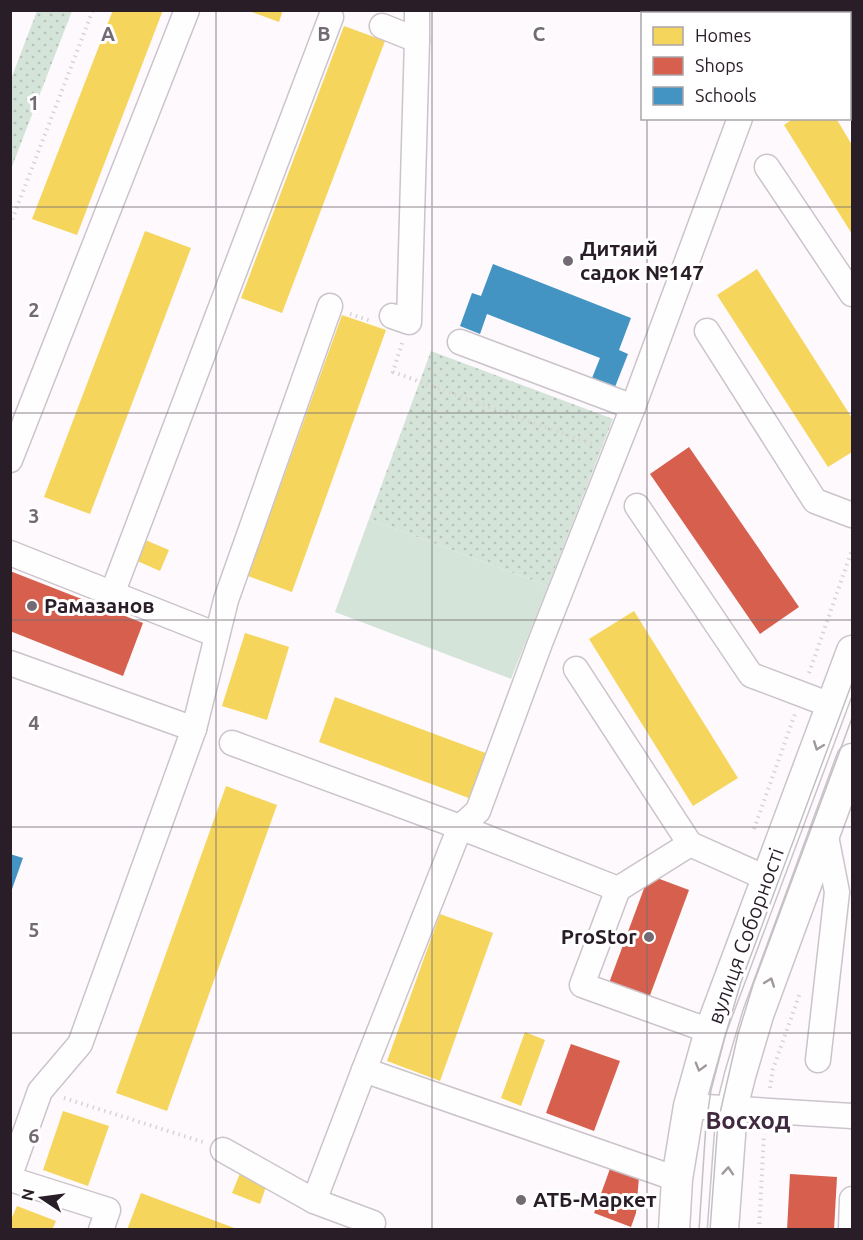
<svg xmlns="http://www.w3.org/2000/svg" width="863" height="1240" viewBox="0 0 863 1240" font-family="Ubuntu,sans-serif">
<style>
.green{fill:url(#green-dots)}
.pitch{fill:#d5e4d9}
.homes{fill:#f6d55c}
.shops{fill:#d6604d}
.schools{fill:#4393c3}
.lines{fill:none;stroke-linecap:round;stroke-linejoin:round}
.minor-casing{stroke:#cbc4cb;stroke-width:27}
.major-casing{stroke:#cbc4cb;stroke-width:33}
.path{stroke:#d7d4d7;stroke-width:4;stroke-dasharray:1.5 4.5;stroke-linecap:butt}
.minor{stroke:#fffeff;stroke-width:24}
.major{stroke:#fffeff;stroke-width:30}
.tram{stroke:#c2c0c2;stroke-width:1.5}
.oneway{stroke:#9f999e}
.grid{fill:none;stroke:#736b73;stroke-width:1.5;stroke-opacity:0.55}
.poi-dot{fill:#736b73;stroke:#fff;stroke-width:2}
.labels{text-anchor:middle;stroke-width:6;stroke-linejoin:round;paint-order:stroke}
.poi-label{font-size:21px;font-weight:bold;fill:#291e28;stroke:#fff;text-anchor:start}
.street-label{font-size:21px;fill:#291e28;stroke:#fff}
.quarter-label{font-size:24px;font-weight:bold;fill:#412a3f;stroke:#fff}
.grid-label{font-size:20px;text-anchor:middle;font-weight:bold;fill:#736b73;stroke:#fff;stroke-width:6;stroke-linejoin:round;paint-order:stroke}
</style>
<defs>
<pattern id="green-dots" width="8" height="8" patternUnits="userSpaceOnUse" patternTransform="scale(1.5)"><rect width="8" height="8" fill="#d5e4d9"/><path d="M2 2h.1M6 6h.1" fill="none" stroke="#b7c3ba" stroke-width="1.8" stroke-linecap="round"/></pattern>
</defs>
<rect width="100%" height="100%" fill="#fdf9fd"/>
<g class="green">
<path d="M37 11H72L11 169V79Z"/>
<path d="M431 351 613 419 548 586 369 519Z"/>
</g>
<path class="pitch" d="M369 519 548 586 511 679 335 612Z"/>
<g class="homes">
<path d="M113 10H163L77 235 32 219Z"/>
<path d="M247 10H283L279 22Z"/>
<path d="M344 26 385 41 282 313 241 298Z"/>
<path d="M794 118H836L852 145V234L784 125Z"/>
<path d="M145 231 191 248 90 514 44 497Z"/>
<path d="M757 269 852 418V452L828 467 717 295Z"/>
<path d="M342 315 386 330 292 592 248 576Z"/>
<path d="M143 539 169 550 160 571 135 560Z"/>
<path d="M634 611 738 778 693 806 589 639Z"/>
<path d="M245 633 289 647 267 720 222 706Z"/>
<path d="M335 697 491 755 474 800 319 742Z"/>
<path d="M226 786 277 805 167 1111 116 1093Z"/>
<path d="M440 914 493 933 440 1081 387 1061Z"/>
<path d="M525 1032 545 1040 521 1106 501 1098Z"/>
<path d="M63 1111 109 1126 88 1186 43 1170Z"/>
<path d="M241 1171 268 1181 260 1204 232 1193Z"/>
<path d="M141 1193 237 1229V1230H127Z"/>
<path d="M17 1206 56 1221 52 1230H10V1222Z"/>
</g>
<g class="shops">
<path d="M689 447 799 607 760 634 650 474Z"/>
<path d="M10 571 143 623 123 676 10 631Z"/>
<path d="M649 875 689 890 649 998 609 983Z"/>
<path d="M571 1044 620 1061 594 1131 546 1113Z"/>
<path d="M611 1166 639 1177 636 1213 631 1227 594 1213Z"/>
<path d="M790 1174 837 1177 834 1230H787Z"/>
</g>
<g class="schools">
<path d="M661 10H749L747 14H668Z"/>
<path d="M493 264 631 318 619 350 628 354 615 387 592 378 600 358 487 314 480 334 460 326 472 293 481 296Z"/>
<path d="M10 854 23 858 11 892H10Z"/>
</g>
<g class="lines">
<defs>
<g id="minor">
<path d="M779 14 780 10"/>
<path d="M850 16 852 20"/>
<path d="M382 26 417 40V10"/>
<path d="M767 167 852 294"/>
<path d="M392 316 409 322 417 40"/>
<path d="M707 331 815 501 852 515"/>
<path d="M460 342 633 407 740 118"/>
<path d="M633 407 540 643 478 811 460 827 364 1070 677 1179"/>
<path d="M10 460 187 10"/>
<path d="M637 506 751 675 833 706"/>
<path d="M10 553 217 635"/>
<path d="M112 594 331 17"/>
<path d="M10 663 194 729 226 600 330 306"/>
<path d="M576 669 690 844"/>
<path d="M232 743 460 827 618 889 690 844 766 878"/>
<path d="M618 889 582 985 710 1031"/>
<path d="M818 1060 837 892 825 831"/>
<path d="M689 1106 852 1116"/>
<path d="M223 1150 314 1201 373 1223"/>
<path d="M10 1175 40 1091 80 1044 194 729"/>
<path d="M10 1179 108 1210 101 1230"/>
<path d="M314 1201 364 1070"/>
<path d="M851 1230 852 1199"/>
</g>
<g id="major">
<path d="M674 1230 677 1179 689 1106 710 1031 852 651"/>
<path d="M723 1230 732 1108 740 1076 758 1015 852 759"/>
</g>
</defs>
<use href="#minor" class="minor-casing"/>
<use href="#major" class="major-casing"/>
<g class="path">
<path d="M10 225 93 10"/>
<path d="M350 314 371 321"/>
<path d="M402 343 393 372 595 445"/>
<path d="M809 673 852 550"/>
<path d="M754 829 795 714"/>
<path d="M770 1088 773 1069 800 993"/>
<path d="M64 1098 203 1142"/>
<path d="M759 1230 764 1134"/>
</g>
<use href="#minor" class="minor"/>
<use href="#major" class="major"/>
<g class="tram">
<path d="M699 1230 706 1124 711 1090 726 1033 741 982 852 683"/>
<path d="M710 1230 718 1122 738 1034 753 985 852 718"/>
</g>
</g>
<defs><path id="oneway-chevron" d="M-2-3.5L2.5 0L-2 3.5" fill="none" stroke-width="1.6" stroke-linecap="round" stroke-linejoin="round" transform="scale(1.5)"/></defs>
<g class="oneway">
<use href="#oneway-chevron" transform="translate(818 746) rotate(111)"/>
<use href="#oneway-chevron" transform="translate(770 982) rotate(-70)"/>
<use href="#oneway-chevron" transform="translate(700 1067) rotate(106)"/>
<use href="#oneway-chevron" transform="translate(728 1171) rotate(-86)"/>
</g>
<path class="grid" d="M216 10V1230M432 10V1230M647 10V14M647 118V1230M10 207H852M10 413H852M10 620H852M10 827H852M10 1033H852"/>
<g class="poi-dot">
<circle cx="568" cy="261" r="6"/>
<circle cx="32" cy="606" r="6"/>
<circle cx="649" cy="937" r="6"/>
<circle cx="521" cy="1200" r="6"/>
</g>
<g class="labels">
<g class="poi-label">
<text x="580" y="256">Дитяий<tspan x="580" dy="24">садок №147</tspan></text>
<text x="44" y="613">Рамазанов</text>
<text x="637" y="944" text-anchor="end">ProStor</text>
<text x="533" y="1207">АТБ-Маркет</text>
</g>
<g class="street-label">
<text transform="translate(746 936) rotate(-70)" y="7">вулиця Соборності</text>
</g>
<g class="quarter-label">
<text x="748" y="1129">Восход</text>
</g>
</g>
<g class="grid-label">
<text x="108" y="41">A</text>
<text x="324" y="41">B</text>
<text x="539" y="41">C</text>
<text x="34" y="110">1</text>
<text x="34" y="317">2</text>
<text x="34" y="523">3</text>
<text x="34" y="730">4</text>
<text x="34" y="937">5</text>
<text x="34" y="1143">6</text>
</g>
<rect width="863" height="1240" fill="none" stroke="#291e28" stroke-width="24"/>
<rect x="641" y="12" width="210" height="108" fill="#ffffff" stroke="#a9a5a9" stroke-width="1.5"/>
<rect x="653" y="27" width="30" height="18" fill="#f6d55c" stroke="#a9a5a9" stroke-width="1.5"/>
<text x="695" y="42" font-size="18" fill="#291e28">Homes</text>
<rect x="653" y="57" width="30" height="18" fill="#d6604d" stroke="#a9a5a9" stroke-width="1.5"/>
<text x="695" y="72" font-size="18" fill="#291e28">Shops</text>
<rect x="653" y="87" width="30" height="18" fill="#4393c3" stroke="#a9a5a9" stroke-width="1.5"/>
<text x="695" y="102" font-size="18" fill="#291e28">Schools</text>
<g transform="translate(42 1198) rotate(283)" stroke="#ffffff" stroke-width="4.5" paint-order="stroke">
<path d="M0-4.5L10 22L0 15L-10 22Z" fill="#291e28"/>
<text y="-9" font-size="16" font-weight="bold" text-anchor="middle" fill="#291e28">N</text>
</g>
</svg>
